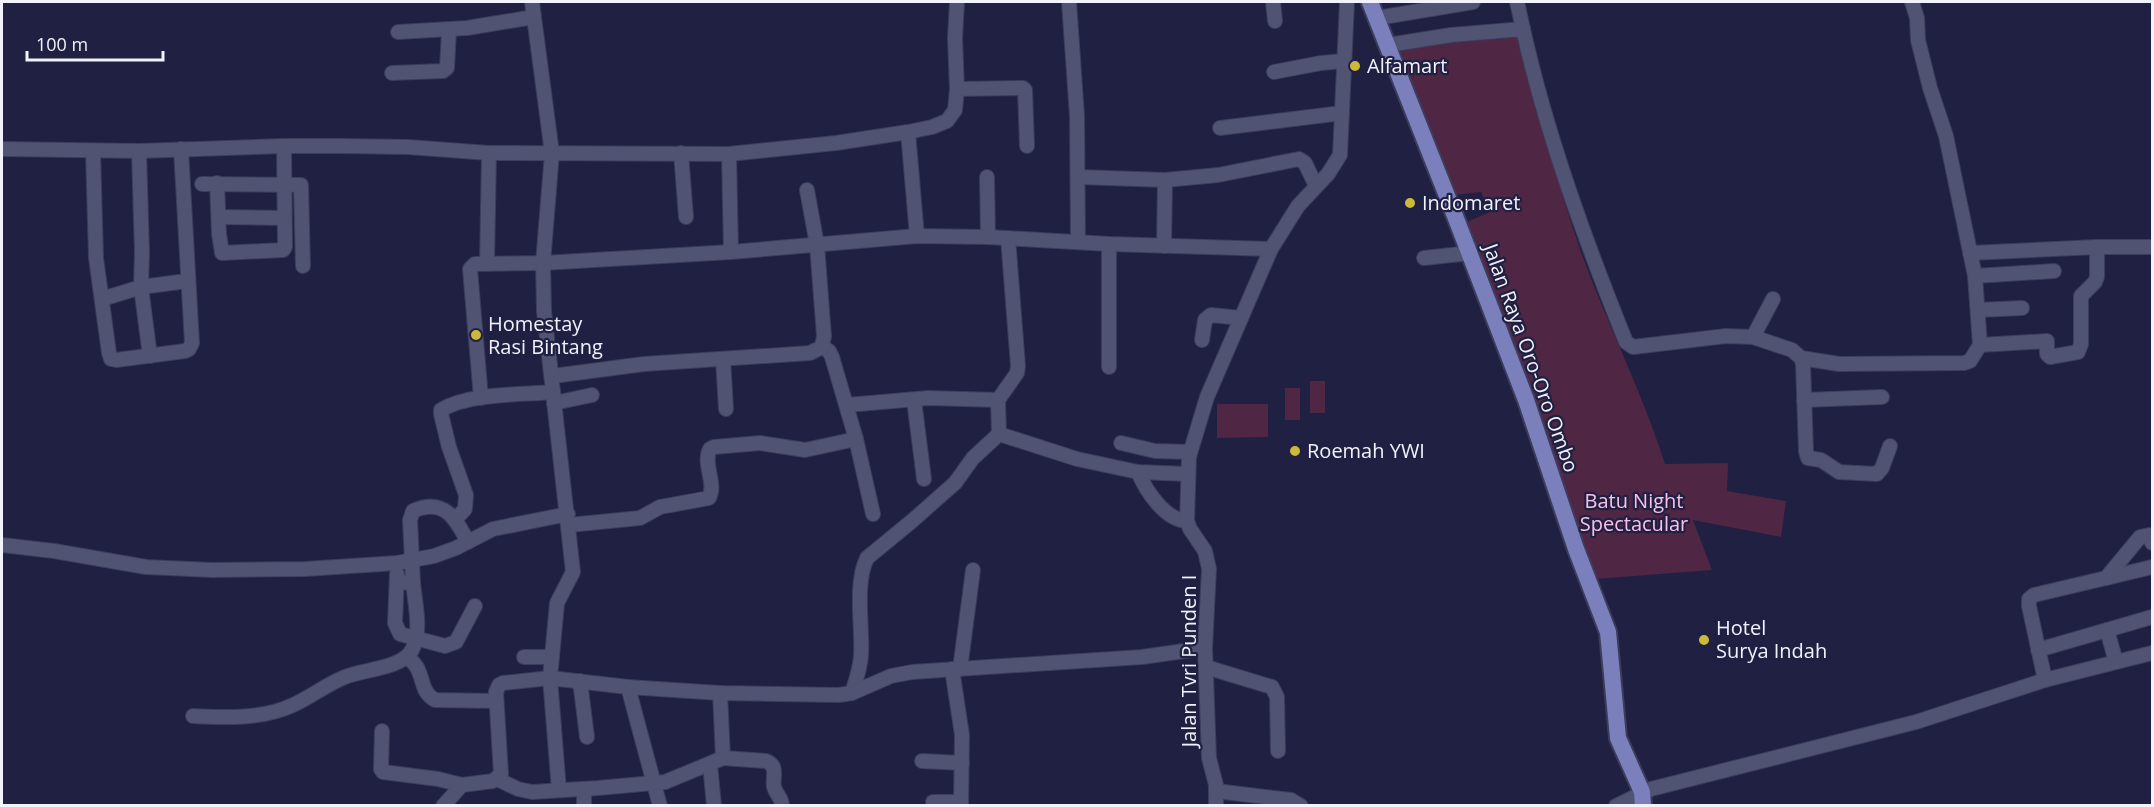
<svg xmlns="http://www.w3.org/2000/svg" width="2154" height="807" viewBox="0 0 2154 807" font-family="'Open Sans',sans-serif">
<style>
.green{fill:#4f2643}
.lines{fill:none;stroke-linecap:round;stroke-linejoin:round}
.minor-casing{stroke:#3c3d5c;stroke-width:16}
.major-casing{stroke:#3c3d5c;stroke-width:20}
.minor{stroke:#505371;stroke-width:14}
.major{stroke:#7b80bd;stroke-width:16}
.poi-dot{fill:#cdb938;stroke:#1f2042;stroke-width:2}
.labels{text-anchor:middle;stroke-width:4.5;stroke-linejoin:round;paint-order:stroke}
.poi-label{font-size:20px;fill:#f1f2fb;stroke:#1f2042;text-anchor:start}
.street-label{font-size:20px;fill:#f1f2fb;stroke:#1f2042}
.park-label{font-size:20px;fill:#fbc0e6;stroke:#1f2042}
</style>
<rect width="100%" height="100%" fill="#1f2042"/>
<g class="green">
<path d="M1519 34C1538 107 1556 181 1581 252 1607 324 1642 391 1665 464L1728 463 1727 491 1786 501 1781 537 1693 520 1712 570 1595 579 1566 490 1514 361 1464 223 1490 212 1481 192 1454 195 1398 47Z"/>
<rect x="1310" y="381" width="15" height="32"/>
<rect x="1285" y="388" width="15" height="32"/>
<path d="M1217 404H1268V437L1217 438Z"/>
</g>
<g class="lines">
<defs>
<g id="minor">
<path d="M1069 2 1077 116 1078 242"/>
<path d="M1273 2 1275 21"/>
<path d="M1517 2 1523 29"/>
<path d="M1912 2 1917 18 1918 40 1930 88 1946 136 1975 276"/>
<path d="M1377 18 1473 2"/>
<path d="M398 32 467 28 534 17"/>
<path d="M1388 45 1451 35 1523 29C1547 136 1585 240 1626 342L1633 347 1726 336 1753 337 1792 350 1801 358 1803 364 1806 451 1808 458 1821 460 1839 472 1877 474 1882 468 1890 446"/>
<path d="M1274 72 1321 63 1344 61"/>
<path d="M392 73 443 71 447 68 449 30"/>
<path d="M957 89 1023 88 1025 90 1027 146"/>
<path d="M1220 128 1342 113"/>
<path d="M908 132 917 236"/>
<path d="M2 149 139 151 284 146H343L408 147 489 153 729 154 836 143 908 132 932 127 947 121 955 110 957 89 955 38 957 2"/>
<path d="M93 151 96 258 109 353 111 359 116 360 185 351 189 349 192 343 181 149"/>
<path d="M139 151 142 253 141 287 150 356"/>
<path d="M681 153 686 217"/>
<path d="M729 154 731 252"/>
<path d="M987 177 988 237"/>
<path d="M1079 177 1165 180 1218 175 1299 159 1305 163 1316 186"/>
<path d="M217 183 219 234 222 253 283 250 285 247 284 146"/>
<path d="M202 184 301 185 303 266"/>
<path d="M219 217 284 218"/>
<path d="M1109 244V367"/>
<path d="M1164 246 1165 180"/>
<path d="M2097 247H2152"/>
<path d="M1970 253 2097 247V277L2095 282 2081 296V344L2078 352 2050 357 2047 354V341L1980 345"/>
<path d="M1424 258 1470 253"/>
<path d="M487 264 489 153"/>
<path d="M102 299 141 287 187 281"/>
<path d="M1978 310 2022 308"/>
<path d="M1753 337 1773 299"/>
<path d="M1202 340 1205 320 1211 315 1241 318"/>
<path d="M822 347 829 351 832 357 856 439 873 514"/>
<path d="M1801 358 1839 364 1964 363 1970 361 1980 345 1975 276 2054 271"/>
<path d="M723 359 726 409"/>
<path d="M553 376 644 364 810 353 822 347 824 336 817 245 807 190"/>
<path d="M481 398 470 269 475 264 543 263 731 252 917 236 988 237 1109 244 1271 249"/>
<path d="M914 400 924 479"/>
<path d="M1804 400 1882 397"/>
<path d="M554 403 592 395"/>
<path d="M847 405 928 398 998 400"/>
<path d="M999 434 1077 459 1138 472 1188 474"/>
<path d="M1121 443 1155 451 1190 452"/>
<path d="M1138 472C1146 491 1165 520 1187 521"/>
<path d="M456 519 465 509 466 495 449 447 441 414V410C469 393 520 395 553 392"/>
<path d="M569 525 640 518 660 507 709 498C717 483 702 464 710 449L714 447 760 443 805 450 856 439"/>
<path d="M2 545 54 551 146 567 212 570 305 569 397 563 434 556 456 548 493 529 568 514"/>
<path d="M397 574 395 623 400 634 445 646 456 642 475 606"/>
<path d="M2106 578 2152 567"/>
<path d="M413 583 410 520 413 511C444 497 456 519 468 542"/>
<path d="M2107 630 2116 662"/>
<path d="M2038 650 2152 617"/>
<path d="M407 657C412 661 417 665 419 672 424 684 423 693 435 700L496 701"/>
<path d="M524 657H552"/>
<path d="M1206 667 1272 687 1277 697 1278 751"/>
<path d="M952 669 962 735 961 806"/>
<path d="M960 669 973 570"/>
<path d="M2045 680 2029 606V599L2034 595 2106 578 2140 537 2149 535 2152 543"/>
<path d="M580 681 587 737"/>
<path d="M628 687 660 806"/>
<path d="M720 693 723 758"/>
<path d="M852 693C856 680 860 669 861 656 863 627 854 585 867 558L912 521 955 483 973 458 999 434 998 400 1017 373 1018 366 1008 238"/>
<path d="M193 716C225 718 264 719 293 705 311 697 327 684 345 677 364 669 401 669 412 650 422 632 415 603 413 583L397 582"/>
<path d="M382 731 381 769 383 772 438 779 462 785"/>
<path d="M922 761 962 763"/>
<path d="M710 764 714 806"/>
<path d="M497 779 518 789 532 792 598 788 665 782 723 758 766 761C779 766 772 777 774 787 776 795 782 797 782 806"/>
<path d="M559 790 550 678 628 687 720 693 839 695 852 693 891 676 912 672 1142 657 1205 648"/>
<path d="M1216 791 1291 800 1301 806"/>
<path d="M933 802H961"/>
<path d="M443 806 462 785 493 781 501 774 496 692 499 685 503 683 550 678 557 603 573 572 544 311 543 263 552 153 532 2"/>
<path d="M584 806V789"/>
<path d="M1216 806V785L1209 758 1205 648 1209 569 1205 551 1190 529 1187 521 1189 457 1207 397 1271 249 1298 206 1328 174 1340 155 1347 2"/>
<path d="M1616 806 1651 789 1916 722 2045 680 2152 653"/>
</g>
<path id="major" d="M1370 2 1455 216 1526 400 1576 549 1608 632 1618 738 1642 792 1643 806"/>
</defs>
<use href="#minor" class="minor-casing"/>
<use href="#major" class="major-casing"/>
<use href="#minor" class="minor"/>
<use href="#major" class="major"/>
</g>
<g class="poi-dot">
<circle cx="1355" cy="66" r="6"/>
<circle cx="1410" cy="203" r="6"/>
<circle cx="476" cy="335" r="6"/>
<circle cx="1295" cy="451" r="6"/>
<circle cx="1704" cy="640" r="6"/>
</g>
<g class="labels">
<g class="poi-label">
<text x="1367" y="73">Alfamart</text>
<text x="1422" y="210">Indomaret</text>
<text x="488" y="331">Homestay<tspan x="488" dy="23">Rasi Bintang</tspan></text>
<text x="1307" y="458">Roemah YWI</text>
<text x="1716" y="635">Hotel<tspan x="1716" dy="23">Surya Indah</tspan></text>
</g>
<g class="street-label">
<text transform="translate(1531 358) rotate(70)" y="7">Jalan Raya Oro-Oro Ombo</text>
<text transform="translate(1189 661) rotate(-90)" y="7">Jalan Tvri Punden I</text>
</g>
<g class="park-label">
<text x="1634" y="508">Batu Night<tspan x="1634" dy="23">Spectacular</tspan></text>
</g>
</g>
<rect width="2154" height="807" fill="none" stroke="#f1f2fb" stroke-width="6"/>
<path d="M27 51v9h136v-9" fill="none" stroke="#f1f2fb" stroke-width="3"/>
<text x="36" y="51" font-size="18" fill="#f1f2fb" stroke="#1f2042" stroke-width="4.5" paint-order="stroke">100 m</text>
</svg>
